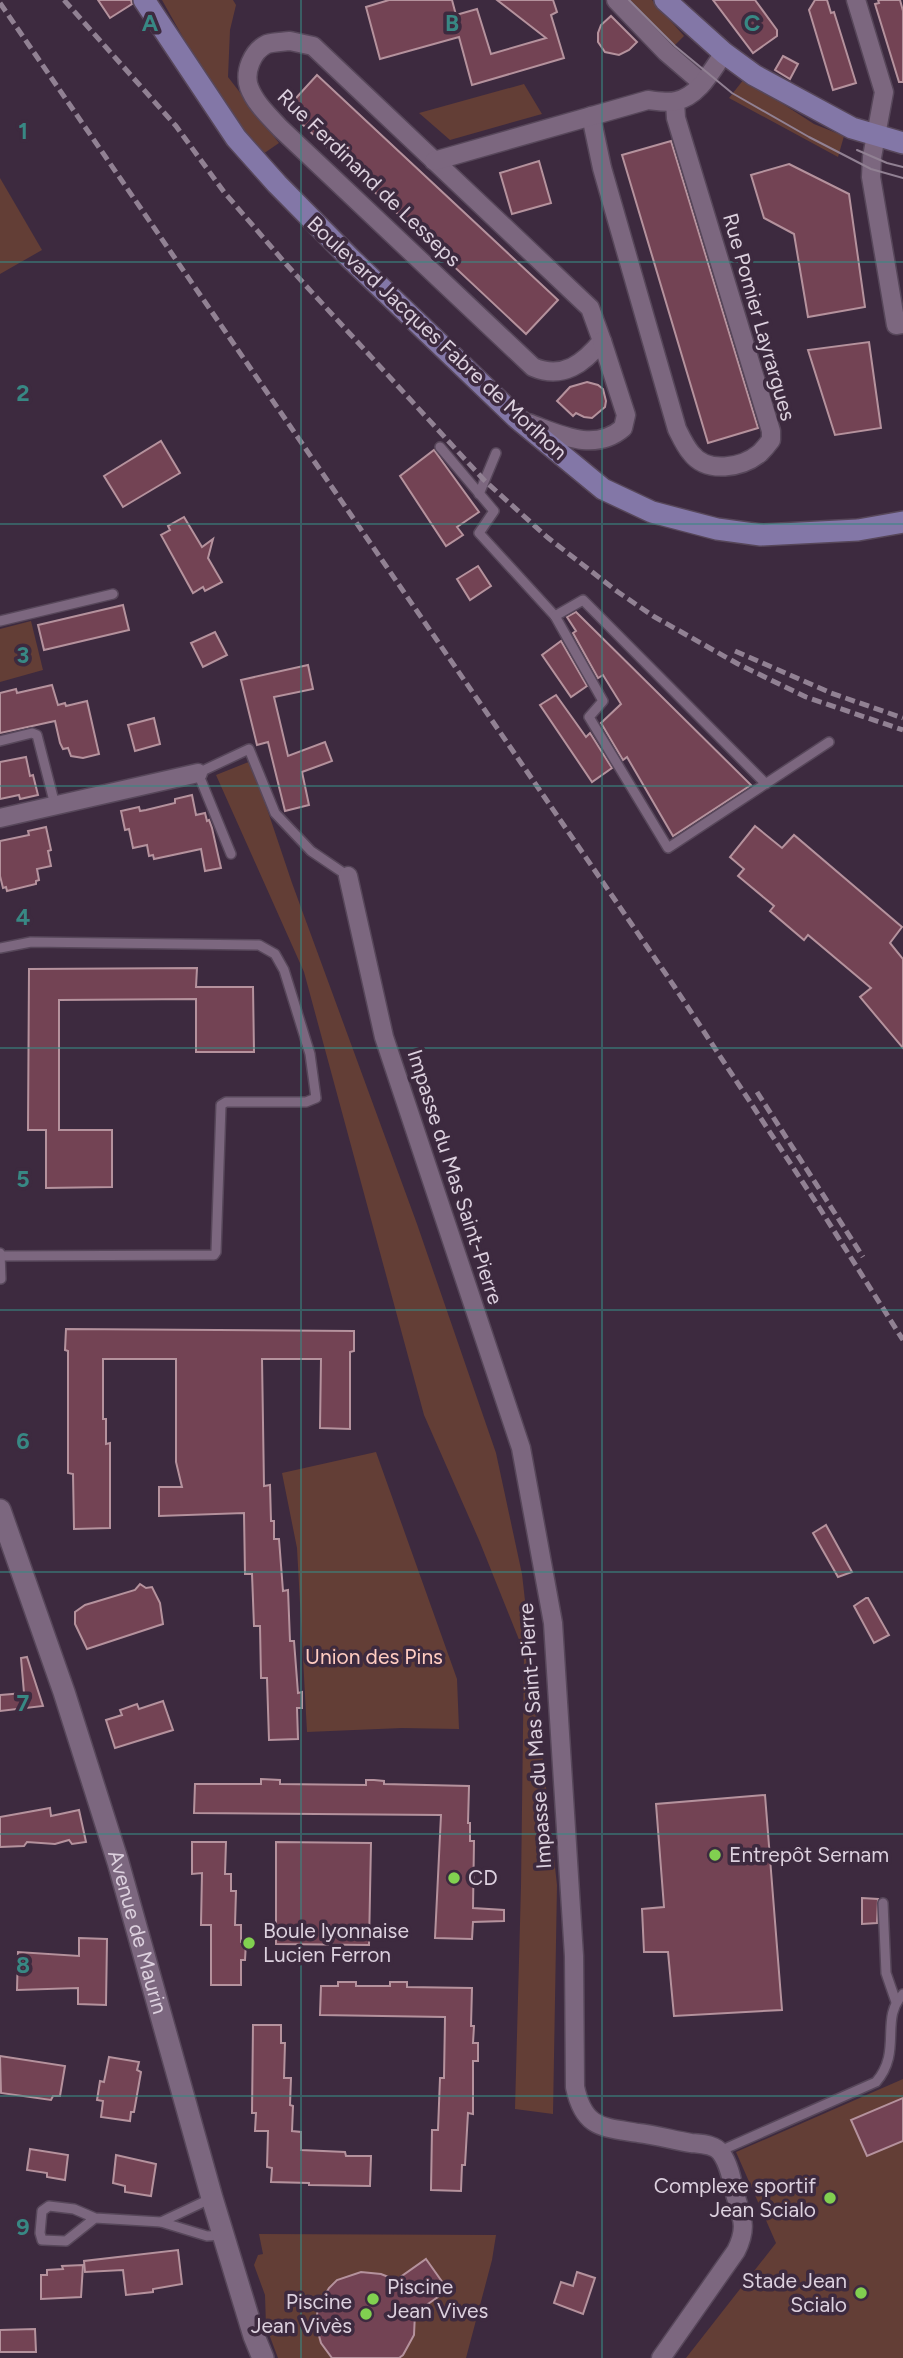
<svg xmlns="http://www.w3.org/2000/svg" width="903" height="2358" viewBox="0 0 903 2358" font-family="Figtree,sans-serif">
<style>
.green{fill:#633e36}
.building{fill:#734354;stroke:#b5929d;stroke-width:2}
.lines{fill:none;stroke-linecap:round;stroke-linejoin:round}
.lane-casing{stroke:#57475a;stroke-width:12}
.street-casing{stroke:#57475a;stroke-width:21}
.secondary-casing{stroke:#57475a;stroke-width:24}
.primary-casing{stroke:#57475a;stroke-width:24}
.lane{stroke:#7c677f;stroke-width:9}
.street{stroke:#7c677f;stroke-width:18}
.secondary{stroke:#7c677f;stroke-width:21}
.primary{stroke:#8377a7;stroke-width:21}
.tram{stroke:#918193;stroke-width:2}
.rail{stroke:#918193;stroke-width:5;stroke-dasharray:10 5;stroke-linecap:butt}
.grid{fill:none;stroke:#388884;stroke-width:2;stroke-opacity:0.55}
.poi-dot{fill:#81d050;stroke:#3d2a3f;stroke-width:2.5}
.labels{text-anchor:middle;stroke-width:7;stroke-linejoin:round;paint-order:stroke}
.street-label{font-size:21px;fill:#dcd0de;stroke:#3d2a3f}
.park-label{font-size:21px;fill:#ffccc1;stroke:#3d2a3f}
.poi-label{font-size:21px;fill:#dcd0de;stroke:#3d2a3f;text-anchor:start}
.grid-label{font-size:23px;text-anchor:middle;font-weight:bold;fill:#388884;stroke:#3d2a3f;stroke-width:7;stroke-linejoin:round;paint-order:stroke}
</style>
<rect width="100%" height="100%" fill="#3d2a3f"/>
<g class="green">
<path d="M162 0H233L236 5 230 30 228 77 279 143 263 154 233 118 203 73Z"/>
<path d="M621 0H652L684 36 671 49Z"/>
<path d="M744 79 814 124 844 136 838 157 729 98Z"/>
<path d="M524 84 542 114 450 140 419 113Z"/>
<path d="M0 178 42 250 0 274Z"/>
<path d="M31 621 43 670 0 682V629Z"/>
<path d="M251 761 292 883 417 1224 496 1453 522 1574 557 1885 553 2114 515 2109 521 1886 524 1652 479 1540 424 1415 304 972 216 775Z"/>
<path d="M376 1452 457 1679 459 1729 402 1728 307 1732 297 1548 282 1473Z"/>
<path d="M903 2079V2358H686L776 2243 736 2152Z"/>
<path d="M259 2234 496 2235 492 2260 466 2358H278L266 2326 265 2295 254 2265 258 2255 263 2254Z"/>
</g>
<g class="building">
<path d="M98 0H131L132 4 110 18Z"/>
<path d="M389 0H452L456 15 477 9 491 54 546 38 497 0H553L557 12 551 15 564 58 472 85 459 37 380 59 366 7Z"/>
<path d="M713 0H755L777 30V36L753 53Z"/>
<path d="M815 0H827L831 13 834 12 856 83 833 90 809 10Z"/>
<path d="M878 0H900L903 11V82H899L875 4 879 3Z"/>
<path d="M611 16 637 42 629 50 619 55 605 52 598 42V33L601 25Z"/>
<path d="M783 56 798 64 790 79 775 70Z"/>
<path d="M317 75 558 300 526 334 286 109Z"/>
<path d="M671 141 758 428 708 443 622 155Z"/>
<path d="M539 161 551 203 512 214 500 173Z"/>
<path d="M789 164 849 194 865 307 808 317 794 234 764 218 751 175Z"/>
<path d="M869 342 881 428 835 435 808 350Z"/>
<path d="M587 382 598 385 603 389 606 401 605 407 592 418 584 417 576 413 573 416 557 401 570 387Z"/>
<path d="M161 441 180 473 123 507 104 476Z"/>
<path d="M434 450 479 512 457 527 463 535 446 546 400 476Z"/>
<path d="M184 517 202 547 213 539 208 558 222 582 205 591 203 587 193 593 161 535 170 530 168 526Z"/>
<path d="M478 566 491 586 470 600 457 579Z"/>
<path d="M123 605 129 630 44 650 38 625Z"/>
<path d="M576 612 751 785 673 836 627 757 623 760 601 723 621 704 603 675 598 678 573 633 576 631 567 617Z"/>
<path d="M215 632 227 655 203 667 191 643Z"/>
<path d="M561 641 587 686 571 697 542 655Z"/>
<path d="M308 665 313 689 274 697 288 756 325 742 332 761 302 772 309 805 285 811 268 742 257 745 241 680Z"/>
<path d="M52 685 58 705 65 703 66 706 87 701 99 754 83 758 71 756 68 748 63 749 60 743 55 721 0 733V693L16 689 17 693Z"/>
<path d="M556 695 586 737 590 733 612 768 592 782 540 705Z"/>
<path d="M154 718 160 744 135 751 128 725Z"/>
<path d="M26 757 30 776 33 775 38 795 20 799 19 795 0 799V762Z"/>
<path d="M192 795 196 815 205 813 207 821 209 820 212 828 221 868 205 871 201 849 154 859 153 855 149 856 147 845 133 848 129 829 125 830 121 811 139 807 140 811 146 810 175 803V799Z"/>
<path d="M755 826 782 848 794 835 902 927 890 943 903 959V1048L860 997 871 988 808 935 804 940 770 911 774 906 738 876 744 869 730 857Z"/>
<path d="M46 827 51 850 48 851 51 866 37 869 39 880 36 881V884L7 891 6 887 3 888 0 876V841L29 835 28 831Z"/>
<path d="M197 968 196 987H253L254 1052H196V999L59 1000V1130H112V1187L46 1188V1130H28L29 969Z"/>
<path d="M66 1329 354 1331V1351L350 1352V1429L320 1428 321 1359H262L264 1486 270 1485 271 1521H274V1539H279L283 1591 288 1590 290 1641H294L298 1693 302 1692V1708H297L298 1739 269 1740 267 1678H261L260 1626H254L252 1574H245L244 1513 159 1516V1487H182L176 1462V1359H103V1419H106V1444L110 1443V1528L74 1529 73 1474 68 1473V1351L65 1350Z"/>
<path d="M826 1525 852 1572 838 1577 813 1533Z"/>
<path d="M140 1584 146 1588 152 1587 160 1603 163 1624 87 1649 75 1624V1612L85 1605 135 1590Z"/>
<path d="M866 1598H868L889 1635 874 1643 854 1606Z"/>
<path d="M27 1657 43 1706 0 1711V1695L24 1693 21 1658Z"/>
<path d="M163 1701 173 1730 115 1748 106 1720 122 1715 120 1710 137 1704 139 1709Z"/>
<path d="M261 1779 280 1780V1784L366 1785V1780H374L384 1781V1784L469 1786 468 1823H470V1841H474L473 1908 504 1910V1921L473 1922 472 1939 435 1938 441 1815 194 1813 195 1784H261Z"/>
<path d="M765 1795 782 2010 674 2016 668 1952H644L642 1909 664 1907 656 1804Z"/>
<path d="M50 1808 51 1816 79 1810 86 1842 72 1844 69 1840 55 1844 27 1842 24 1846 0 1847V1817Z"/>
<path d="M192 1842H226L225 1874H231V1891H236L235 1925H241V1942H246L245 1960H241V1985H211V1925H201L202 1873 192 1874Z"/>
<path d="M276 1842 371 1843 369 1945 276 1944Z"/>
<path d="M862 1898 878 1899 877 1923 862 1924Z"/>
<path d="M79 1938 107 1939 106 2005 78 2004V1988L17 1990 18 1952 79 1956Z"/>
<path d="M338 1982H356V1986H390V1982H407V1987L472 1988 471 2026H474L473 2043H478V2061H473V2114L468 2113 465 2165H462L461 2191 431 2190 432 2130H438L440 2078H444L445 2017 320 2015 321 1986H338Z"/>
<path d="M253 2025H281V2043H285L284 2078H291L290 2105 293 2106 292 2131 301 2132V2150L345 2152 346 2156H371L370 2186 309 2185V2183L271 2182 272 2168 267 2167 268 2131H255L256 2113H252Z"/>
<path d="M0 2056 65 2066 60 2096H53L51 2100 1 2093Z"/>
<path d="M109 2057 139 2062 137 2070 141 2072 134 2112H131L130 2121 101 2117 103 2101 97 2100 100 2081 104 2082Z"/>
<path d="M903 2098V2141L867 2156 851 2120Z"/>
<path d="M30 2149 68 2155 65 2180 47 2177V2173L27 2170Z"/>
<path d="M116 2155 156 2164 151 2196 125 2192V2186L113 2183Z"/>
<path d="M178 2250 182 2284 153 2289V2292L126 2295 123 2270 85 2272 84 2261Z"/>
<path d="M426 2259 448 2290 415 2313 414 2335 403 2355 399 2358H332L321 2343 316 2325 318 2306 329 2288 337 2280 361 2272 381 2274 396 2280Z"/>
<path d="M83 2265 81 2297 41 2299V2275H47V2270L63 2269 62 2266Z"/>
<path d="M577 2272 595 2278 583 2314 554 2303 561 2282 573 2286Z"/>
<path d="M35 2329 36 2352H0V2330Z"/>
</g>
<g class="lines">
<defs>
<g id="lane">
<path d="M440 447 494 511 479 533 555 616"/>
<path d="M479 494 496 453"/>
<path d="M0 621 113 594"/>
<path d="M0 741 32 733 37 735 55 805"/>
<path d="M766 784 583 600 555 616 603 701 589 717 668 848C722 813 775 777 829 742"/>
<path d="M231 854 198 773 249 749 275 813 311 851 348 876"/>
<path d="M0 948 31 942 259 945 275 954 284 970 310 1054 316 1098 306 1102H226L221 1105 216 1252 214 1255 0 1256"/>
<path d="M0 1253 1 1279"/>
<path d="M883 1903 886 1973 896 2002"/>
<path d="M720 2151 876 2082C903 2051 879 2019 903 1994"/>
<path d="M95 2218 66 2241 42 2240 40 2233 42 2211 49 2206 74 2209 95 2218 161 2222 207 2236 224 2235"/>
<path d="M161 2222 212 2198"/>
</g>
<g id="street">
<path d="M616 0 666 52 702 83"/>
<path d="M856 0 884 92 872 157 871 177 896 325 903 324"/>
<path d="M290 41 313 46 590 308 602 341C584 363 563 380 533 367L280 128C268 115 255 103 249 87 244 72 252 51 267 44 274 42 282 42 290 41Z"/>
<path d="M591 116 602 168 677 429C681 437 685 446 691 453 707 474 742 468 760 453 764 449 768 444 771 440V431L676 118 675 102"/>
<path d="M434 161 648 100C657 101 668 103 676 101 699 96 712 70 724 53"/>
<path d="M528 423C559 434 594 453 623 428L626 415 602 341"/>
<path d="M0 818 198 773"/>
<path d="M348 876 384 1037 521 1448 553 1623 574 1956 575 2087C584 2129 603 2127 638 2133 656 2135 673 2140 691 2143 701 2144 715 2144 721 2153 729 2164 732 2180 735 2194 742 2218 748 2227 736 2251L661 2358"/>
</g>
<g id="secondary">
<path id="s1" d="M0 1510 64 1692 118 1862 212 2198 254 2336 263 2358"/>
</g>
<g id="primary">
<path d="M144 0 236 138 277 184 351 259 518 419 603 489 652 512 717 529 761 535 858 530 903 522"/>
<path d="M665 0 724 53 754 75 852 128 903 143"/>
</g>
</defs>
<use href="#lane" class="lane-casing"/>
<use href="#street" class="street-casing"/>
<use href="#secondary" class="secondary-casing"/>
<use href="#primary" class="primary-casing"/>
<use href="#lane" class="lane"/>
<use href="#street" class="street"/>
<use href="#secondary" class="secondary"/>
<use href="#primary" class="primary"/>
<g class="tram">
<path d="M629 0 675 46 732 93 809 137 871 169 903 178"/>
<path d="M857 150 887 163 903 167"/>
</g>
<g class="rail">
<path d="M64 0 176 126 224 192 286 264 484 480 547 537 618 592 653 616 738 664 806 697 903 730"/>
<path d="M0 3 674 986 817 1204 903 1340"/>
<path d="M735 651 831 693 903 718"/>
<path d="M757 1092 863 1257"/>
</g>
</g>
<path class="grid" d="M301 0V2358M602 0V2358M0 262H903M0 524H903M0 786H903M0 1048H903M0 1310H903M0 1572H903M0 1834H903M0 2096H903"/>
<g class="poi-dot">
<circle cx="715" cy="1855" r="7"/>
<circle cx="454" cy="1878" r="7"/>
<circle cx="249" cy="1943" r="7"/>
<circle cx="830" cy="2198" r="7"/>
<circle cx="861" cy="2293" r="7"/>
<circle cx="373" cy="2299" r="7"/>
<circle cx="366" cy="2314" r="7"/>
</g>
<g class="labels">
<g class="street-label">
<text transform="translate(369 178) rotate(44)" y="7">Rue Ferdinand de Lesseps</text>
<text transform="translate(759 317) rotate(74)" y="7">Rue Pomier Layrargues</text>
<text transform="translate(437 338) rotate(43)" y="7">Boulevard Jacques Fabre de Morlhon</text>
<text transform="translate(455 1177) rotate(72)" y="7">Impasse du Mas Saint-Pierre</text>
<text transform="translate(535 1736) rotate(-94)" y="7">Impasse du Mas Saint-Pierre</text>
<text dy="7" stroke="none"><textPath href="#s1" startOffset="444">Avenue de Maurin</textPath></text>
</g>
<g class="park-label">
<text x="374" y="1664">Union des Pins</text>
</g>
<g class="poi-label">
<text x="729" y="1862">Entrepôt Sernam</text>
<text x="468" y="1885">CD</text>
<text x="263" y="1938">Boule lyonnaise<tspan x="263" dy="24">Lucien Ferron</tspan></text>
<text x="816" y="2193" text-anchor="end">Complexe sportif<tspan x="816" dy="24">Jean Scialo</tspan></text>
<text x="847" y="2288" text-anchor="end">Stade Jean<tspan x="847" dy="24">Scialo</tspan></text>
<text x="387" y="2294">Piscine<tspan x="387" dy="24">Jean Vives</tspan></text>
<text x="352" y="2309" text-anchor="end">Piscine<tspan x="352" dy="24">Jean Vivès</tspan></text>
</g>
</g>
<g class="grid-label">
<text x="150" y="31">A</text>
<text x="452" y="31">B</text>
<text x="752" y="31">C</text>
<text x="23" y="139">1</text>
<text x="23" y="401">2</text>
<text x="23" y="663">3</text>
<text x="23" y="925">4</text>
<text x="23" y="1187">5</text>
<text x="23" y="1449">6</text>
<text x="23" y="1711">7</text>
<text x="23" y="1973">8</text>
<text x="23" y="2235">9</text>
</g>
</svg>
